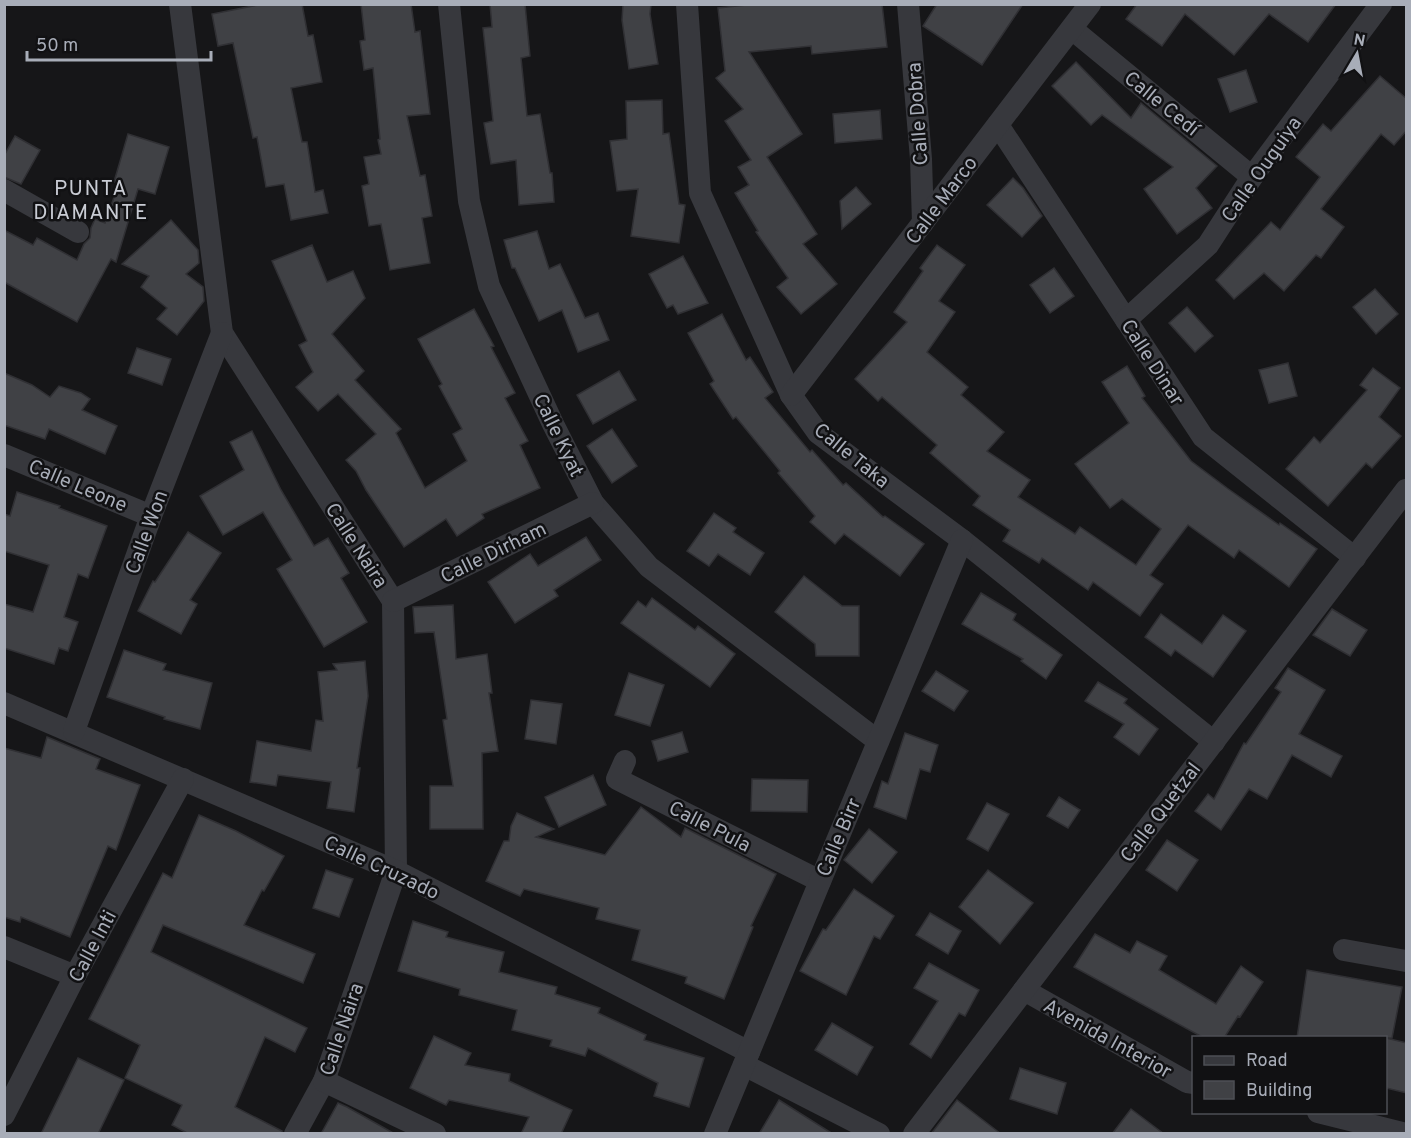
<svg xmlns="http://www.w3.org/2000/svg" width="1411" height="1138" viewBox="0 0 1411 1138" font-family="Overpass,sans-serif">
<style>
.building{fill:#404145;stroke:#303034;stroke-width:1.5}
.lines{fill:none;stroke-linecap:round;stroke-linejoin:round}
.street{stroke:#37383d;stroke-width:22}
.labels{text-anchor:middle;stroke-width:5;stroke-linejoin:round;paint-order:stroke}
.street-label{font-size:20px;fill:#a8adb8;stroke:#111113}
.neighbourhood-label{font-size:21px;letter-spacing:1.5px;fill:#c9ccd4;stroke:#111113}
</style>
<rect width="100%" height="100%" fill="#161618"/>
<g class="building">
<path d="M263 4H302L308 36 313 35 322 82 291 88 302 142H307L315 192 323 190 328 213 291 220 284 184 266 187 257 137 253 138 233 43 218 46 212 14Z"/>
<path d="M361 4H411L415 32 420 31 430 114 407 116 420 176 425 175 432 216 422 218 430 263 390 270 381 224 369 226 362 186 369 184 364 157 381 154 378 140 380 139 373 68 364 70 360 41 365 40Z"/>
<path d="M490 4H525L530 56 521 58 527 116 540 114 550 173H552L554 202 519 205 516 160 491 164 484 123 493 121 483 28 492 27Z"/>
<path d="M623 4H651L650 14 658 64 629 69 622 20Z"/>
<path d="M756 4H882L887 47 812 54 811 46 749 52 802 134 767 157 817 234 803 244 837 284 801 314 777 287 788 278 756 232 758 231 735 193 749 185 738 167 751 160 725 121 743 109 716 78 725 71 718 8Z"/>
<path d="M937 4H1023L982 65 923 26Z"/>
<path d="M1137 4H1336L1308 42 1269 14 1234 55 1185 14 1162 46 1126 19Z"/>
<path d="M1076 62 1131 118 1141 103 1217 166 1196 188 1212 208 1177 234 1144 189 1173 167 1102 115 1091 125 1052 86Z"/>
<path d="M1246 70 1257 102 1230 112 1218 79Z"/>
<path d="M1380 76 1407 99V130L1394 145 1381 134 1321 209 1344 227 1321 258 1316 255 1284 291 1264 273 1234 299 1216 280 1271 222 1280 230 1320 177 1296 157 1323 124 1331 131Z"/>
<path d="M662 100 663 134 669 133 679 204 685 205 679 243 631 236 638 189 617 191 610 141 627 139 626 101Z"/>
<path d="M880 110 882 139 835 143 833 114Z"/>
<path d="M128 134 169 147 155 194 138 189 116 262 111 259 77 322 4 282V230L33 245 37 238 77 260 84 244 90 238 91 228 95 219 105 223 119 183 114 182Z"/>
<path d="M15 136 40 150 21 184 4 177V156Z"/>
<path d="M1013 178 1023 188 1042 216 1022 237 987 205Z"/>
<path d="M856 187 871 204 842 229 840 201Z"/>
<path d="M171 220 198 250 199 263 186 274 203 287 204 301 177 335 157 319 167 308 141 287 149 276 122 264Z"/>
<path d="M537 231 549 269 560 264 585 318 598 313 609 340 578 352 562 310 539 321 515 268H512L504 240Z"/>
<path d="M312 245 327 282 353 271 365 298 332 334 364 371 355 380 401 429 396 433 425 488 467 461 453 434 462 429 439 386 442 384 418 339 474 309 494 346 491 347 515 393 505 398 528 441 520 445 540 488 482 514 484 518 457 536 446 519 404 547 366 490 356 471 346 460 376 434 338 394 318 411 296 387 313 372 299 345 307 341 272 261Z"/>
<path d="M937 245 965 265 939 301 955 312 927 352 968 387 961 395 1004 432 987 451 1030 480 1018 497 1075 534 1080 527 1136 565 1161 529 1122 499 1110 508 1075 464 1129 423 1102 382 1127 366 1145 396 1142 398 1191 461 1227 488 1279 525 1280 523 1317 549 1289 587 1239 550 1234 558 1188 525 1150 575 1163 584 1140 616 1093 582 1088 590 1042 558 1039 563 1003 541 1010 530 973 505 980 496 930 453 937 445 882 397 878 401 855 379 907 322 894 312 923 271 920 268Z"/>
<path d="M683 256 708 303 678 314 673 305 667 308 649 274Z"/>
<path d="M1054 268 1074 296 1050 313 1030 285Z"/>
<path d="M1375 289 1398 314 1376 334 1353 307Z"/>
<path d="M1187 307 1213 336 1195 352 1169 323Z"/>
<path d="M722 314 746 360 750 357 773 392 765 398 810 452 812 450 843 485 846 483 883 517 885 516 924 544 900 576 844 534 835 544 810 522 815 516 778 473 780 471 736 417 733 419 710 384 714 381 688 333Z"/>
<path d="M137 348 171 359 162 385 128 373Z"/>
<path d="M1288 363 1297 396 1269 403 1259 370Z"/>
<path d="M1373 368 1400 388 1379 417 1401 436 1372 468 1366 463 1328 506 1286 469 1314 437 1320 443 1367 390 1360 385Z"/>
<path d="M619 371 636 400 593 424 577 395Z"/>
<path d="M4 373 32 385 50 397 59 386 81 393 90 399 82 410 117 426 105 454 49 429 45 439 4 425Z"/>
<path d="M612 429 637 466 612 483 587 446Z"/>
<path d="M252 431 281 490 314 546 328 538 349 573 341 578 367 622 324 647 277 569 292 560 263 512 223 535 200 496 244 470 230 442Z"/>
<path d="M17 492 60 506 59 508 107 526 88 578 78 574 64 617 78 622 68 651 59 648 54 664 4 648V604L33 612 49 565 4 551V514L10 516Z"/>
<path d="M714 513 736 528 733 532 764 553 750 575 718 554 709 566 687 551Z"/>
<path d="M188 532 221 553 190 600 197 604 181 634 138 611 153 581 155 582Z"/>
<path d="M586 537 601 560 554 590 558 596 515 623 488 582 530 554 538 566Z"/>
<path d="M804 576 842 606H859V656H816L815 644 775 612Z"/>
<path d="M981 593 1016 614 1013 620 1062 655 1046 679 1021 661 1023 659 962 624Z"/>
<path d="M652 598 695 630 698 626 735 654 710 687 621 623 638 601 646 607Z"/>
<path d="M453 605 456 659 487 654 492 693H489L498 751 482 753 483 829H430V786H453L443 720 447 719 434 632 415 633 413 607Z"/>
<path d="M1332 609 1367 630 1350 656 1313 635Z"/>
<path d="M1161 614 1202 644 1223 615 1246 631 1213 677 1175 650 1171 656 1145 637Z"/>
<path d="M124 650 166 664 163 670 212 683 200 729 164 719 165 717 107 697Z"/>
<path d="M365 661 368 696 357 768H360L354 812 327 808 331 782 278 775 276 786 250 782 257 741 311 751 316 720 323 721 318 672 337 670 333 664Z"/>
<path d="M1288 668 1325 690 1299 734 1342 756 1331 777 1292 755 1267 799 1249 789 1221 830 1195 811 1208 794 1214 799 1244 743 1246 744 1281 692 1275 688Z"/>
<path d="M936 671 968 691 954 711 922 691Z"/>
<path d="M629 673 664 685 650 726 615 715Z"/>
<path d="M1098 682 1127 699 1124 703 1158 729 1139 755 1114 737 1124 724 1085 701Z"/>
<path d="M531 700 562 704 556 744 525 739Z"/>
<path d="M682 732 688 752 658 761 652 741Z"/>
<path d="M905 733 938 745 930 772 920 769 906 819 874 807 882 781 888 784Z"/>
<path d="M47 737 100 759 96 769 140 785 116 850 108 846 70 937 21 917 20 922 4 917V748L41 758Z"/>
<path d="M593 775 606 805 559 827 545 797Z"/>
<path d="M752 779 808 780 807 812 751 811Z"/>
<path d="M1059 797 1080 810 1068 828 1047 816Z"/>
<path d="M987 803 1009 814 988 851 967 839Z"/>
<path d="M641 807 681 837 685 828 776 874 751 926 753 927 724 999 685 983 687 977 632 960 640 930 596 919 599 908 524 889 520 896 486 881 504 841H509L511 826 517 813 554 829 536 837 605 855Z"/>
<path d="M199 815 236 831 284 856 264 891 262 890 244 925 315 954 303 983 163 925 151 952 307 1028 295 1052 265 1037 235 1107 282 1131V1134H189L172 1125 182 1105 125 1078 140 1045 89 1019 163 873 172 878Z"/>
<path d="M869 829 897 852 872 883 844 860Z"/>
<path d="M1167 840 1198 860 1177 891 1146 870Z"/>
<path d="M326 870 353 879 339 917 313 908Z"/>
<path d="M988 870 1033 903 1000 944 959 907Z"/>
<path d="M854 889 894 916 880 939 874 936 846 995 800 971 823 929 826 930Z"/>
<path d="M930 913 961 931 948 954 916 935Z"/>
<path d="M413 921 448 932 446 937 504 952 499 972 557 987 555 994 600 1008 598 1013 646 1035 644 1040 704 1058 689 1107 654 1096 658 1083 588 1048 585 1056 550 1046 552 1040 512 1030 517 1010 459 995 460 989 398 971Z"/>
<path d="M1095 934 1130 953 1137 941 1167 956 1159 970 1216 1004 1241 966 1263 982 1240 1017 1238 1016 1224 1038H1204L1074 967Z"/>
<path d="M929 963 979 990 965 1016 959 1013 931 1058 910 1044 938 1001 914 988Z"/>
<path d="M1307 970 1402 987 1392 1038H1297Z"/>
<path d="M832 1023 873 1047 857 1075 815 1050Z"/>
<path d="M434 1036 471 1053 465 1065 510 1074 509 1081 572 1110 561 1134H521L529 1117 449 1100 446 1105 410 1088Z"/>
<path d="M1386 1038 1407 1043V1093L1386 1088Z"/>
<path d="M78 1058 124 1080 98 1134H41Z"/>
<path d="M1020 1068 1066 1083 1057 1114 1010 1099Z"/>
<path d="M779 1100 833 1134H759Z"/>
<path d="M957 1100 1001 1134H931Z"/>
<path d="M338 1103 347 1107 395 1134H321Z"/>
<path d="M1131 1109 1164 1134H1112Z"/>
</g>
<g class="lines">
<g class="street">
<path d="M180 4 222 333 393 601 396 871 324 1081 295 1134"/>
<path d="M449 4 469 201 489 286 553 424 593 503 649 567 878 741"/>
<path d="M687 4 700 193 791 395 818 433 962 540 1214 742"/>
<path d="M908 4 921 159 923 223"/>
<path d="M1072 29 1252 177"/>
<path d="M998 125 1203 437 1355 558"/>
<path d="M4 190 78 232"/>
<path d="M1126 320 1208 245 1252 177 1381 4"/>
<path d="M791 395 1090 4"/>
<path d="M4 455 151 516"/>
<path d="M393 601 593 503"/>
<path d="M4 703 396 871 749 1052"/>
<path d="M74 731 151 516 222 333"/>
<path d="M625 761 617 779 820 881"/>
<path d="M4 947 75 976"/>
<path d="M1344 950 1406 961"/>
<path d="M1024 990 1187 1082 1194 1083"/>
<path d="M744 1065 879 1134"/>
<path d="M324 1081 435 1134"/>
<path d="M1318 1112 1406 1134"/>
<path d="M4 1115 75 976 183 779"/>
<path d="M715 1134 962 540"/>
<path d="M914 1134 1406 490"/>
</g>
</g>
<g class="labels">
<g class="street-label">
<text transform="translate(1162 103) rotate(39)" y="7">Calle Cedí</text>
<text transform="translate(917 114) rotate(-94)" y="7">Calle Dobra</text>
<text transform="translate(1261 169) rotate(-55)" y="7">Calle Ouguiya</text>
<text transform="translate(941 200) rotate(-53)" y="7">Calle Marco</text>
<text transform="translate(1153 362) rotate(57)" y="7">Calle Dinar</text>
<text transform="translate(559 435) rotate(64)" y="7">Calle Kyat</text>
<text transform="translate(852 455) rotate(39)" y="7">Calle Taka</text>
<text transform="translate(78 485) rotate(23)" y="7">Calle Leone</text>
<text transform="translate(146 532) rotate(-70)" y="7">Calle Won</text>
<text transform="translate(357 545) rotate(57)" y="7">Calle Naira</text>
<text transform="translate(493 552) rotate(-26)" y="7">Calle Dirham</text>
<text transform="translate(1160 812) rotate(-53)" y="7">Calle Quetzal</text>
<text transform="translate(710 826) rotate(27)" y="7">Calle Pula</text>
<text transform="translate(838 837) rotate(-67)" y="7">Calle Birr</text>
<text transform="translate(382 867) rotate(25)" y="7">Calle Cruzado</text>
<text transform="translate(92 946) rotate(-62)" y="7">Calle Inti</text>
<text transform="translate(341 1029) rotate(-71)" y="7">Calle Naira</text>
<text transform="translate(1108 1038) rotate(29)" y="7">Avenida Interior</text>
</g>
<g class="neighbourhood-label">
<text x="91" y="195">PUNTA<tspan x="91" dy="24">DIAMANTE</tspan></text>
</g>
</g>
<rect width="1411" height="1138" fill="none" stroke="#a8adb8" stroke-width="12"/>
<rect x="1192" y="1036" width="195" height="78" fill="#111113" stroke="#4d4f55" stroke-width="1.5"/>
<rect x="1204" y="1056" width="30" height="9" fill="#37383d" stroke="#4d4f55" stroke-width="1.5"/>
<text x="1246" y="1066" font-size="18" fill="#a8adb8">Road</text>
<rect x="1204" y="1081" width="30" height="18" fill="#404145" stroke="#4d4f55" stroke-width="1.5"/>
<text x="1246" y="1096" font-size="18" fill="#a8adb8">Building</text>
<g transform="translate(1357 54) rotate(10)" stroke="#111113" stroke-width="4.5" paint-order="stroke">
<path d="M0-4.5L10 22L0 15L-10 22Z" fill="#a8adb8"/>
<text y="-9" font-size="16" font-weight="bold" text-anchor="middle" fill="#a8adb8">N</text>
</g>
<path d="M27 51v9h184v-9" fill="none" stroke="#a8adb8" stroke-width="3"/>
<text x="36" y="51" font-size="18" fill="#a8adb8" stroke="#111113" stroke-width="4.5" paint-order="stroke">50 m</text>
</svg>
